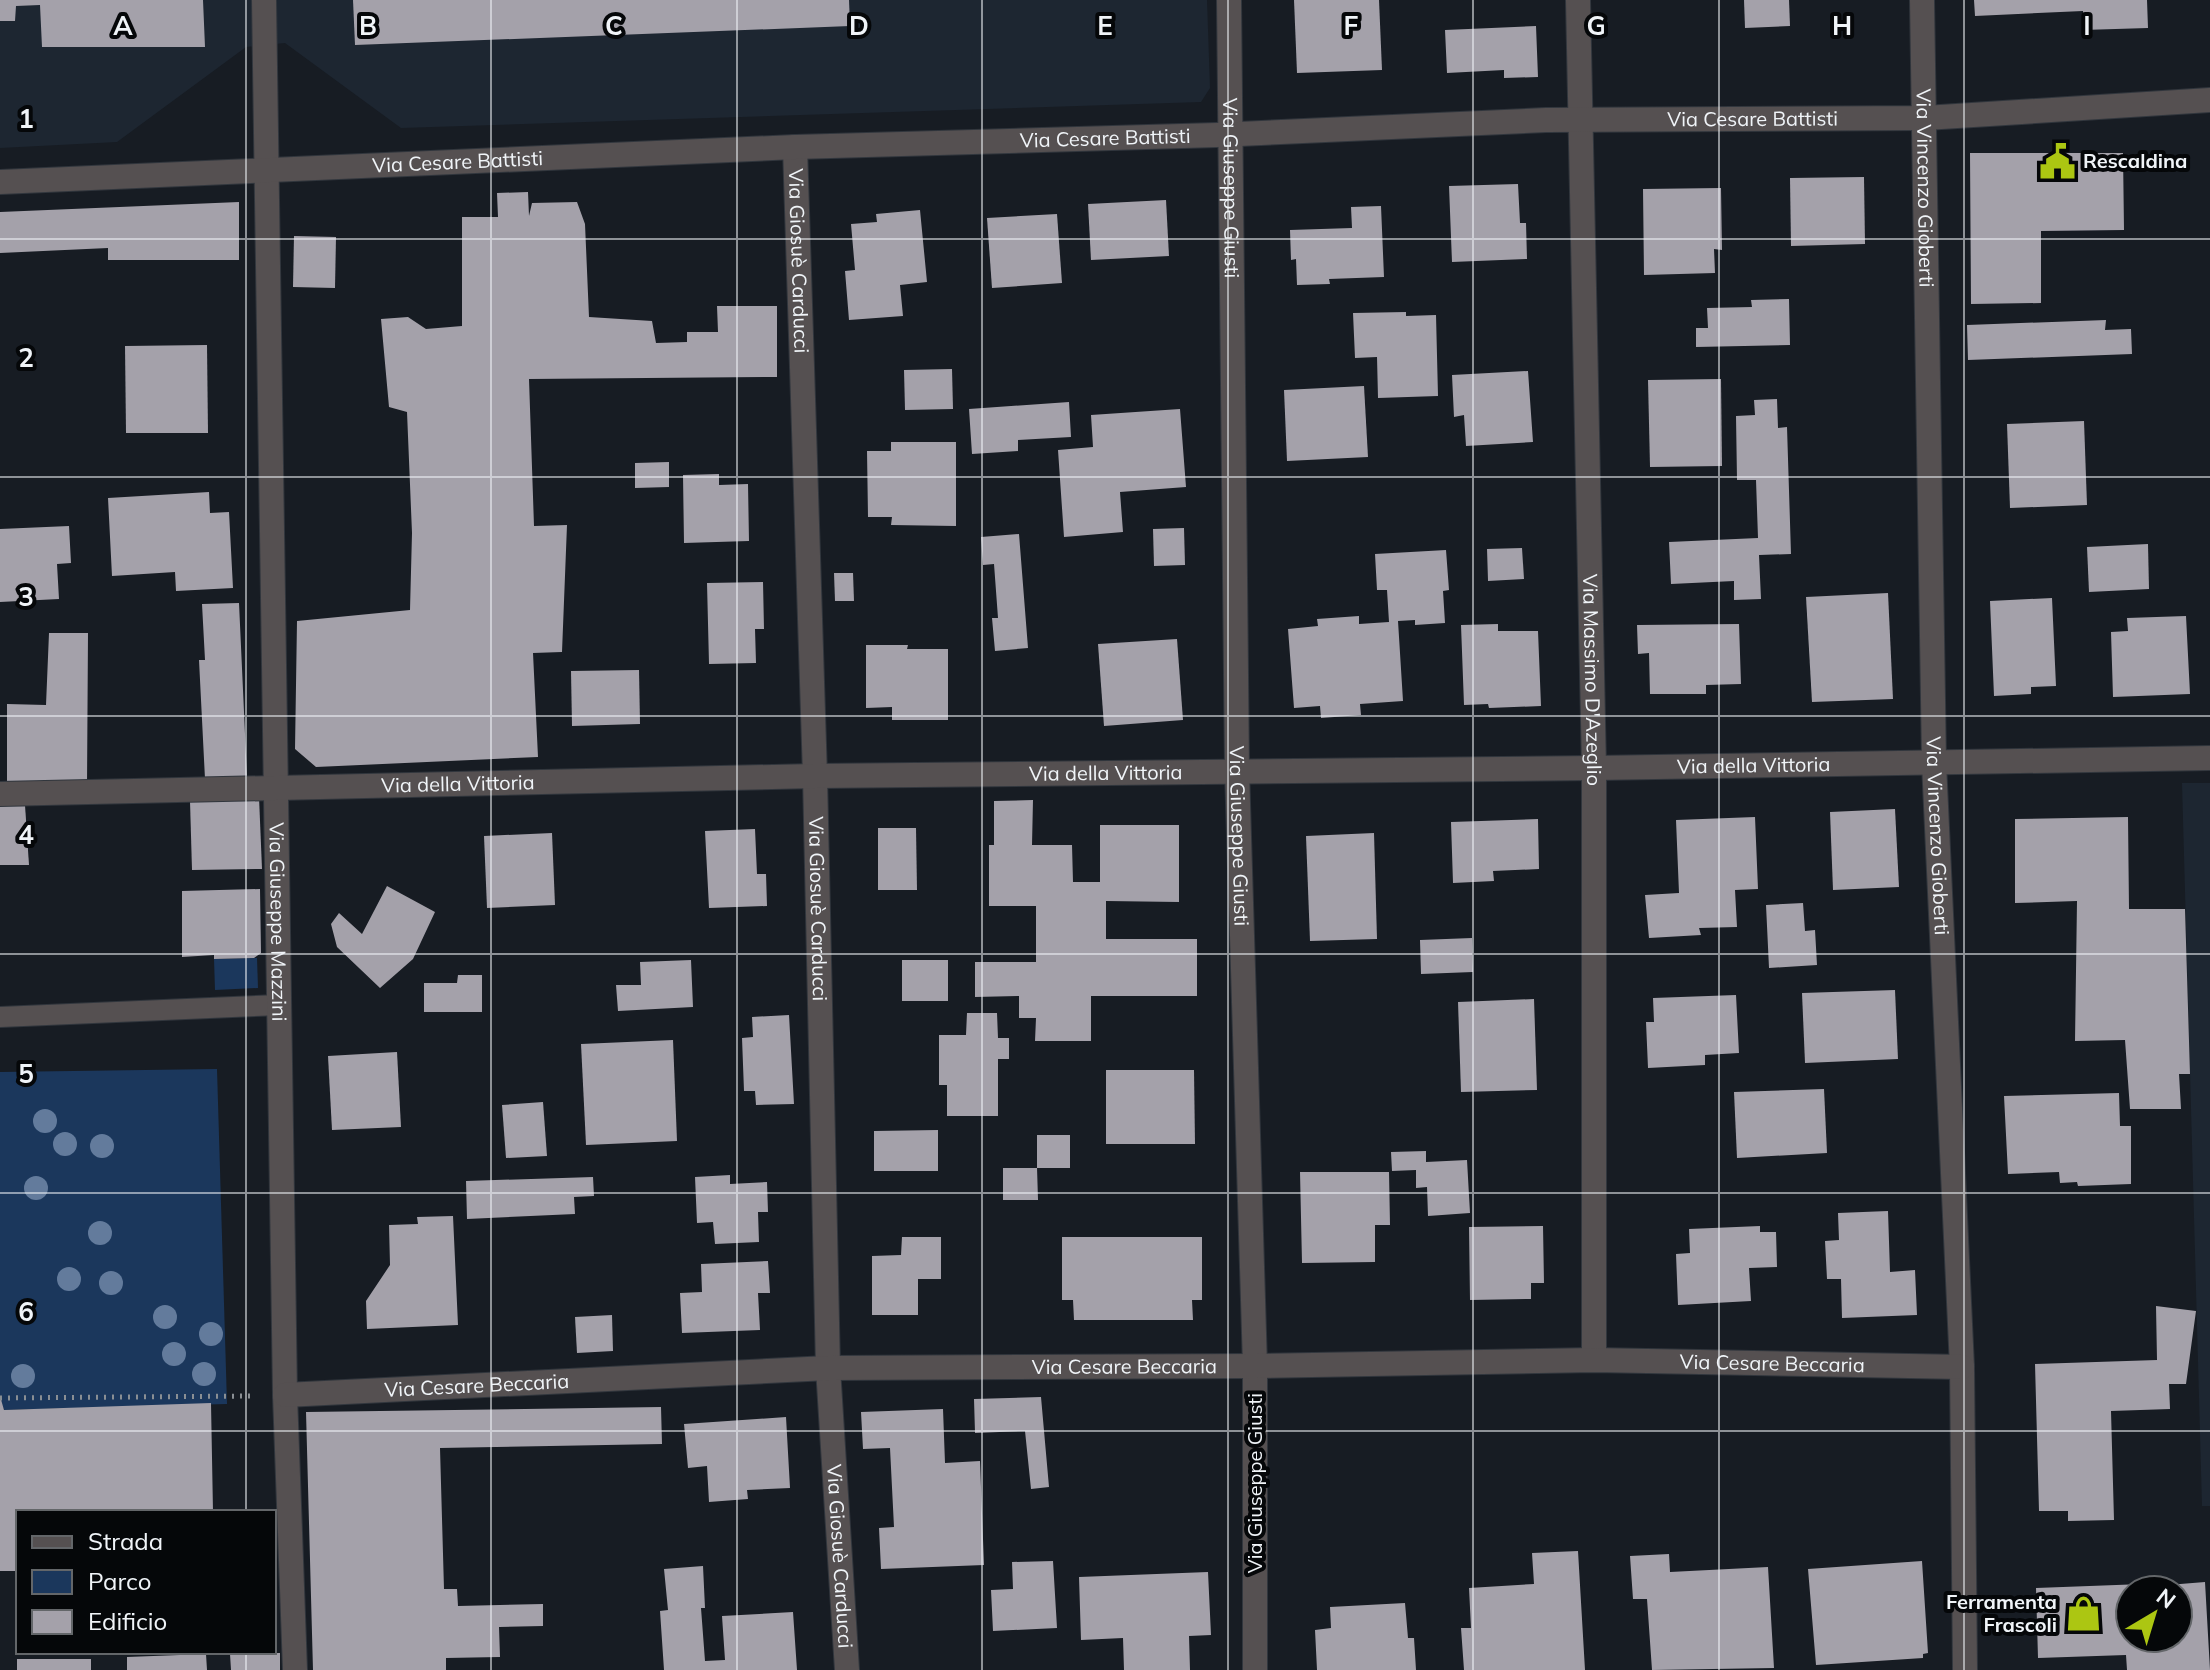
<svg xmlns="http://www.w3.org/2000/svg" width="2210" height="1670" viewBox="0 0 2210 1670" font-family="Mulish,sans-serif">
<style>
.built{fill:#1d2631}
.green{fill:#1b375c}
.building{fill:#a4a1aa;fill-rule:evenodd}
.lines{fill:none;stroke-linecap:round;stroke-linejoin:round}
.lane-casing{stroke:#31363d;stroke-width:22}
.street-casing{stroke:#31363d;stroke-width:26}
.path{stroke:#8a8f94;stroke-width:5;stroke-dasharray:2 6;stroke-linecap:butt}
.lane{stroke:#555051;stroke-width:20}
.street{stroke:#555051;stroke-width:24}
.tree{fill:#637b9c}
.grid{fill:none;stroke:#f0f4f8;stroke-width:2;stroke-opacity:0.55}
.labels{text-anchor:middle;stroke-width:8;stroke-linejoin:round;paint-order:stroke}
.street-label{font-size:20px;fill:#f0f4f8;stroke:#050709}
.poi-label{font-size:20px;font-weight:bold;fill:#f0f4f8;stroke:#050709;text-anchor:start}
.grid-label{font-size:26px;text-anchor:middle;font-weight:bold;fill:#f0f4f8;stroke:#050709;stroke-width:8;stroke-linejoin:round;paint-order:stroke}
</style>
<rect width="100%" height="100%" fill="#171c23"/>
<g class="built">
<path d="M0 0H1207L1210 88 1201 102 401 128 285 43 246 47 117 142 0 148Z"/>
<path d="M2182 783H2210V1506H2202Z"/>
</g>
<g class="green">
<path d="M257 958 258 988 215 990 214 959Z"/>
<path d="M217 1069 227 1404 4 1410 0 1400V1072Z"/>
</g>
<g class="building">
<path d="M0 0H203L205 47H42L40 5 16 6 15 21H0Z"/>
<path d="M353 0H849L850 26 355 45Z"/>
<path d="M1294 0H1379L1382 70 1297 73Z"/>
<path d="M1744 0H1789L1790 26 1745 28Z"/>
<path d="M1974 0H2147L2148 28 2083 30V11L1975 16Z"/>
<path d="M1536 26 1538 77 1504 78V70L1447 73 1445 30Z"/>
<path d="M1970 153H2123L2124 230 2041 231V303L1971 304Z"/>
<path d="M1864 177 1865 244 1791 246 1790 178Z"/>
<path d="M1518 184 1520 223H1526L1527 259 1452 262 1449 186Z"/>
<path d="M1721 188 1722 250 1714 249 1715 273 1644 275 1643 189Z"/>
<path d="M528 192 529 216 532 203 577 202 585 224 589 317 652 321 656 343 687 342V332H718L717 306H777V377L529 379 534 526 567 525 562 652 533 653 538 757 316 767 295 749 297 621 410 610 412 533 407 412 389 407 381 319 408 317 426 329 462 326V217H498L497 193Z"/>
<path d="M1166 200 1169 256 1091 260 1088 204Z"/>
<path d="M239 202V260H108V248L0 253V212Z"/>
<path d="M1381 206 1384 277 1329 279 1330 284 1297 285 1296 259 1291 260 1290 230 1352 228 1351 207Z"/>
<path d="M920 210 927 282 900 285 903 316 849 320 845 271 855 270 851 224 877 222 876 214Z"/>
<path d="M1057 214 1062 283 992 288 987 218Z"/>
<path d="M294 236 336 237 335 288 293 287Z"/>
<path d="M1789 299 1790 345 1696 347V328H1708L1707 308 1752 307 1751 300Z"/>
<path d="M1406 312V316L1436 315 1438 396 1378 398 1377 357 1355 358 1353 313Z"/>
<path d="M2106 320 2105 330 2131 329 2132 354 1968 360 1967 325Z"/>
<path d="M207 345 208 433H126L125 346Z"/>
<path d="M952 369 953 409 905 410 904 370Z"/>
<path d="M1528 371 1533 442 1466 446 1464 415 1454 417 1452 375Z"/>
<path d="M1721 379 1722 466 1650 467 1648 380Z"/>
<path d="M1364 386 1368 457 1287 461 1284 390Z"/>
<path d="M1777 399 1778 428 1787 427 1791 554 1759 555 1761 599 1734 600V581L1671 584 1669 542 1758 538 1756 480H1737L1736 416 1755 415 1754 400Z"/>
<path d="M1069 402 1071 437 1018 440V451L972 454 969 409Z"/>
<path d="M1180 409 1186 487 1120 492 1123 532 1064 537 1058 450 1093 447 1091 415Z"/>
<path d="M2084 421 2087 505 2010 508 2007 424Z"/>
<path d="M891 442H956V526L891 525 892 517H868L867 451H891Z"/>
<path d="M669 462V487L635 488V463Z"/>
<path d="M719 474V485L748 484 749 541 684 543 683 475Z"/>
<path d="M209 492 210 513 229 512 233 588 176 591 175 572 112 576 108 498Z"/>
<path d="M69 526 71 563 57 564 59 599 0 602V529Z"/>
<path d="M1184 528 1185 565 1154 566 1153 529Z"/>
<path d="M1019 534 1028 648 995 651 992 618H998L994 564 983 565 981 537Z"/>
<path d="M2148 544 2149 589 2089 592 2087 547Z"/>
<path d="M1522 548 1524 579 1488 581 1487 549Z"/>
<path d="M1446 550 1449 590 1443 591 1445 623 1415 625V620L1398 621 1403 701 1360 704 1361 715 1321 718 1320 706 1294 708 1288 629 1318 626 1317 619 1359 616V624L1389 622 1387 590H1377L1375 554Z"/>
<path d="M834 573H853L854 601H835Z"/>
<path d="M763 582 764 629H755L756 663 709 664 707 583Z"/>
<path d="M1888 593 1893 699 1812 702 1806 597Z"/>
<path d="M2052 598 2056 686 2031 687V694L1994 696 1990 601Z"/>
<path d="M239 603 247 777 205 779 199 660H205L202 604Z"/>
<path d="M2186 616 2190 694 2113 697 2111 632 2128 631 2127 618Z"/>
<path d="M1498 624V631H1538L1541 706 1489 708 1488 704 1464 705 1461 625Z"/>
<path d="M1739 624 1741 684 1706 685V694H1650L1649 653 1638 654 1637 625Z"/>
<path d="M49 633H88L87 786 7 787V704L46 705Z"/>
<path d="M1177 639 1183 720 1104 726 1098 644Z"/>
<path d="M866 645H908L907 649H948V720H892V707L866 708Z"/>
<path d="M639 670 640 724 572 726 571 671Z"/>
<path d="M259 797 262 869 192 870 190 801Z"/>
<path d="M1033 800 1032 845H1072L1073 882H1100V825H1179V902L1106 901V939H1197V996H1091V1041H1035L1036 1018H1019V996L975 997V962H1036V906H989V845H994V801Z"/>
<path d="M0 805H25L29 865H0Z"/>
<path d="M1895 809 1899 887 1833 890 1830 812Z"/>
<path d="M1755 817 1758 889 1735 890 1737 927 1699 928 1701 935 1649 938 1645 895 1679 893 1676 820Z"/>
<path d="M2128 817 2129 909H2185L2190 1074H2179L2181 1109H2130L2125 1040 2075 1041 2077 901 2015 903V819Z"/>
<path d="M1538 819 1539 869 1493 871 1494 881 1453 883 1451 822Z"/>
<path d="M878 828H916L917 890H878Z"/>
<path d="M755 829 757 874H766L767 906 709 908 705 831Z"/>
<path d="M552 833 555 905 487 908 484 836Z"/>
<path d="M1374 833 1377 939 1310 941 1306 836Z"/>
<path d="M387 886 435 912 413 959 380 988 337 947 331 924 339 913 362 934Z"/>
<path d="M260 889 261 953 254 958 214 959V955L182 957V891Z"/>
<path d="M1803 903 1805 931 1815 930 1817 965 1769 968 1766 905Z"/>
<path d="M1472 938 1473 972 1421 974 1420 940Z"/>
<path d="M691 960 693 1007 618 1011 616 985H641L640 962Z"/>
<rect x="902" y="960" width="46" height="41"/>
<path d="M458 975H482V1012H424V983H457Z"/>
<path d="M1895 990 1898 1059 1805 1063 1802 993Z"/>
<path d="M1736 995 1739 1053 1705 1055V1065L1648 1068 1646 1022H1654L1653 998Z"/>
<path d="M1534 999 1537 1090 1461 1092 1458 1002Z"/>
<path d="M967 1013H997L998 1038H1009V1059H998V1116H947V1085H939V1035H966Z"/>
<path d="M789 1015 794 1104 756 1105 755 1091H744L742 1038 753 1037 752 1017Z"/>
<path d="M673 1040 677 1141 586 1145 581 1044Z"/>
<path d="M397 1052 401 1127 332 1130 328 1056Z"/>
<path d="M1106 1070H1194L1195 1144H1106Z"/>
<path d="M1824 1089 1827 1153 1737 1158 1734 1092Z"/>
<path d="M2119 1093 2120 1126H2131V1184L2078 1186 2077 1182 2060 1183 2059 1172 2008 1174 2004 1096Z"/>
<path d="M543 1102 547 1156 506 1158 502 1105Z"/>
<path d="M938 1130V1171H874V1131Z"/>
<rect x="1037" y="1135" width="33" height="33"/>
<path d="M1426 1151V1162L1467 1160 1470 1213 1428 1216 1427 1187 1416 1188V1170L1392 1171 1391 1152Z"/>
<path d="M1003 1168H1037L1038 1200H1003Z"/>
<path d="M1300 1172H1389L1390 1225H1375V1262L1302 1263Z"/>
<path d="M730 1175V1184L767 1182 768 1212H758L759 1242 715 1244 713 1222 697 1223 695 1177Z"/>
<path d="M593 1177 594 1196 574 1197 575 1214 467 1219 466 1181Z"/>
<path d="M1888 1211 1890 1272 1915 1270 1917 1315 1842 1318 1841 1279H1827L1825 1241 1839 1240 1838 1213Z"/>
<path d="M453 1216 458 1325 367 1329 366 1301 390 1265 389 1225 418 1224 417 1217Z"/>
<path d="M1543 1226 1544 1283H1531V1299L1470 1300 1469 1227Z"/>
<path d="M1760 1226V1232H1776L1777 1267 1749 1268 1751 1301 1678 1305 1676 1254 1690 1253 1689 1229Z"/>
<path d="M902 1237H941V1279H918V1315H872V1256L901 1255Z"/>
<path d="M1062 1237H1202V1300H1192L1193 1320H1074L1073 1300H1062Z"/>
<path d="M768 1261 770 1293H758L760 1330 682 1333 680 1293 702 1292 701 1264Z"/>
<path d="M2156 1306 2196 1311 2186 1384H2169L2170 1409 2111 1411 2114 1520 2068 1521V1511H2039L2035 1364 2157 1360Z"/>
<path d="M612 1315 613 1351 577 1353 575 1317Z"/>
<path d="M0 1396 4 1410 211 1403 213 1512H18V1571H0Z"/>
<path d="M1041 1397 1049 1487 1031 1489 1025 1431 975 1433 974 1399Z"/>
<path d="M661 1407 662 1444 440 1448 444 1589H457L458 1606 543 1604V1626L499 1627 500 1657 446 1658V1670H313L306 1412Z"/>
<path d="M943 1409 945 1463 980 1461 984 1565 881 1569 879 1528 894 1527 890 1448 863 1449 861 1412Z"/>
<path d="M786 1417 790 1488 747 1490 748 1499 709 1502 707 1466 688 1468 684 1424Z"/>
<path d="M1578 1551 1585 1670H1464L1461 1628H1471L1469 1588 1534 1584 1532 1553Z"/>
<path d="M1669 1554 1670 1572 1768 1567 1774 1668 1652 1670 1647 1599H1633L1630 1556Z"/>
<path d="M1053 1561 1057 1628 993 1631 991 1590 1013 1589 1012 1562Z"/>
<path d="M1922 1561 1928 1653 1923 1654V1658L1816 1665 1808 1569Z"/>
<path d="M703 1566 705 1608H701L705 1661 725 1660 722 1616 793 1612 797 1670H664L660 1611 668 1610 664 1569Z"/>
<path d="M1208 1572 1211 1635 1189 1636 1190 1670H1124L1123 1638 1081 1640 1079 1577Z"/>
<path d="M2205 1582 2210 1670H2127L2126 1655 2038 1658 2036 1588 2143 1584V1587ZM2130 1590H2178V1638H2130Z"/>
<path d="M1405 1603 1408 1638H1414L1416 1670H1317L1315 1630 1331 1628 1330 1607Z"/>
<path d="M280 1653V1670H231L230 1654Z"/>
<path d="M206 1654 207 1670H127V1657Z"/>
<rect x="17" y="1659" width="74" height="11"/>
</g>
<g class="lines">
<defs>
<path id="lane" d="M0 1017 279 1005"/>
<g id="street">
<path id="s1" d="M264 0 285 1395 295 1670"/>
<path id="s2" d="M1229 0 1237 770 1255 1366V1670"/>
<path id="s3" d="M1578 0 1594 768V1360"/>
<path id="s4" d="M1922 0 1934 763 1962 1367 1965 1670"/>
<path id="s5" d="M795 147 815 776 828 1368 847 1670"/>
<path id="s6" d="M0 182 795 147 1217 135 1546 120 1925 118 2210 100"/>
<path id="s7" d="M0 794 815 776 1594 768 2210 758"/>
<path id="s8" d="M285 1395 828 1368 1255 1366 1594 1360 1962 1367"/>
</g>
</defs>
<use href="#lane" class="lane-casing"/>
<use href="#street" class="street-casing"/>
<path class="path" d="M0 1398 252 1396"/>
<use href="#lane" class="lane"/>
<use href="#street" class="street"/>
</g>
<g class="tree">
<circle cx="45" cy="1121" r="12"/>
<circle cx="65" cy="1144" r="12"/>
<circle cx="102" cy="1146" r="12"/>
<circle cx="36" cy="1188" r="12"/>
<circle cx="100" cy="1233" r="12"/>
<circle cx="69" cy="1279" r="12"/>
<circle cx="111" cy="1283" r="12"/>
<circle cx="165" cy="1317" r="12"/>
<circle cx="211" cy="1334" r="12"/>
<circle cx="174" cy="1354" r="12"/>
<circle cx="204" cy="1374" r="12"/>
<circle cx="23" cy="1376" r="12"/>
</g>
<path class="grid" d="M246 0V1512M491 0V1670M737 0V1670M982 0V1670M1228 0V1670M1473 0V1670M1719 0V1670M1964 0V1670M0 239H2210M0 477H2210M0 716H2210M0 954H2210M0 1193H2210M0 1431H2210M246 1652V1670"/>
<defs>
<symbol id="civic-bare" viewBox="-9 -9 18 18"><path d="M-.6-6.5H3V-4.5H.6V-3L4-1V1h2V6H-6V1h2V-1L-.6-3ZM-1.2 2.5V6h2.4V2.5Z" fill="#acc612" stroke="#050709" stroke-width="2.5" paint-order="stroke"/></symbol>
<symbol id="shop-bare" viewBox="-9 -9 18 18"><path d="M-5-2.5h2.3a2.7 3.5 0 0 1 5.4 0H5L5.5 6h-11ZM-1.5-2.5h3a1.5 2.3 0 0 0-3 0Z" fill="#acc612" stroke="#050709" stroke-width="2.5" paint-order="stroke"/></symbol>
</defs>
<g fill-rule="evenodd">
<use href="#civic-bare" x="2032" y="136" width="51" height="51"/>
<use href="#shop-bare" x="2058" y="1588" width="51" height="51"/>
</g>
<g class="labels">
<g class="street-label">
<text dy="7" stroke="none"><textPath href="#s6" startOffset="1754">Via Cesare Battisti</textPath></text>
<text dy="7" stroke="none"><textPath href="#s6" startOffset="1106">Via Cesare Battisti</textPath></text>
<text dy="7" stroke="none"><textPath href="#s6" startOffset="458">Via Cesare Battisti</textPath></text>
<text dy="7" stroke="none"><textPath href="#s2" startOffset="188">Via Giuseppe Giusti</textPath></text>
<text dy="7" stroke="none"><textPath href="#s4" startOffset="188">Via Vincenzo Gioberti</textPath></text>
<text dy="7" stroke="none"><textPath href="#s5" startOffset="114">Via Giosuè Carducci</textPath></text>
<text dy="7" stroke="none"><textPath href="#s3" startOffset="680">Via Massimo D'Azeglio</textPath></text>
<text dy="7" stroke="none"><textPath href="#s7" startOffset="1754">Via della Vittoria</textPath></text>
<text dy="7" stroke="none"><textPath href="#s7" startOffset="1106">Via della Vittoria</textPath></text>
<text dy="7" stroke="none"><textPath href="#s7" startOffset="458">Via della Vittoria</textPath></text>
<text dy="7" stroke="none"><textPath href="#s2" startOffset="836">Via Giuseppe Giusti</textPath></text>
<text dy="7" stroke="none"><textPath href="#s4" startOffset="836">Via Vincenzo Gioberti</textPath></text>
<text dy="7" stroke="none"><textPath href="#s5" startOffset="762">Via Giosuè Carducci</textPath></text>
<text dy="7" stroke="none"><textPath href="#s1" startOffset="922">Via Giuseppe Mazzini</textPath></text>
<text dy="7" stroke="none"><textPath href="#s8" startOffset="1488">Via Cesare Beccaria</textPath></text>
<text dy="7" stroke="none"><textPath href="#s8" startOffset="840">Via Cesare Beccaria</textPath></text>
<text dy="7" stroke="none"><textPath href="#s8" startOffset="192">Via Cesare Beccaria</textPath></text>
<text transform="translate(1255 1483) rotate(-90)" y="7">Via Giuseppe Giusti</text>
<text dy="7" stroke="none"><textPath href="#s5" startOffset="1410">Via Giosuè Carducci</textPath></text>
</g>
<g class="poi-label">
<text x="2083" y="168">Rescaldina</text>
<text x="2057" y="1609" text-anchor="end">Ferramenta<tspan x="2057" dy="23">Frascoli</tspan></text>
</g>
</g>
<g class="grid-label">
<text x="123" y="35">A</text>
<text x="368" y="35">B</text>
<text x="614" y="35">C</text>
<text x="859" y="35">D</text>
<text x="1105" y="35">E</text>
<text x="1351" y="35">F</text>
<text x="1596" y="35">G</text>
<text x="1842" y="35">H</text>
<text x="2087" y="35">I</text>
<text x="26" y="128">1</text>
<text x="26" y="367">2</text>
<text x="26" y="606">3</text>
<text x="26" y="844">4</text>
<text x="26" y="1083">5</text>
<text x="26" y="1321">6</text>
</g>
<rect x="16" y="1510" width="260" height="144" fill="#050709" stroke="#636669" stroke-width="2"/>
<rect x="32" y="1536" width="40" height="12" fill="#555051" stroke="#636669" stroke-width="2"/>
<text x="88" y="1550" font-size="24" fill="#f0f4f8">Strada</text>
<rect x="32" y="1570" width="40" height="24" fill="#1b375c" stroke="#636669" stroke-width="2"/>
<text x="88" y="1590" font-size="24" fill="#f0f4f8">Parco</text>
<rect x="32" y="1610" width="40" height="24" fill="#a4a1aa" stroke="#636669" stroke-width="2"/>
<text x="88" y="1630" font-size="24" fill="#f0f4f8">Edificio</text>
<g transform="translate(2154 1614) rotate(38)"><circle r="38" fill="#050709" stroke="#636669" stroke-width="2"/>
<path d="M0-6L14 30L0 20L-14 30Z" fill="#acc612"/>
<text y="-12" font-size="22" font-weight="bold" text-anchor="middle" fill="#f0f4f8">N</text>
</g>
</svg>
